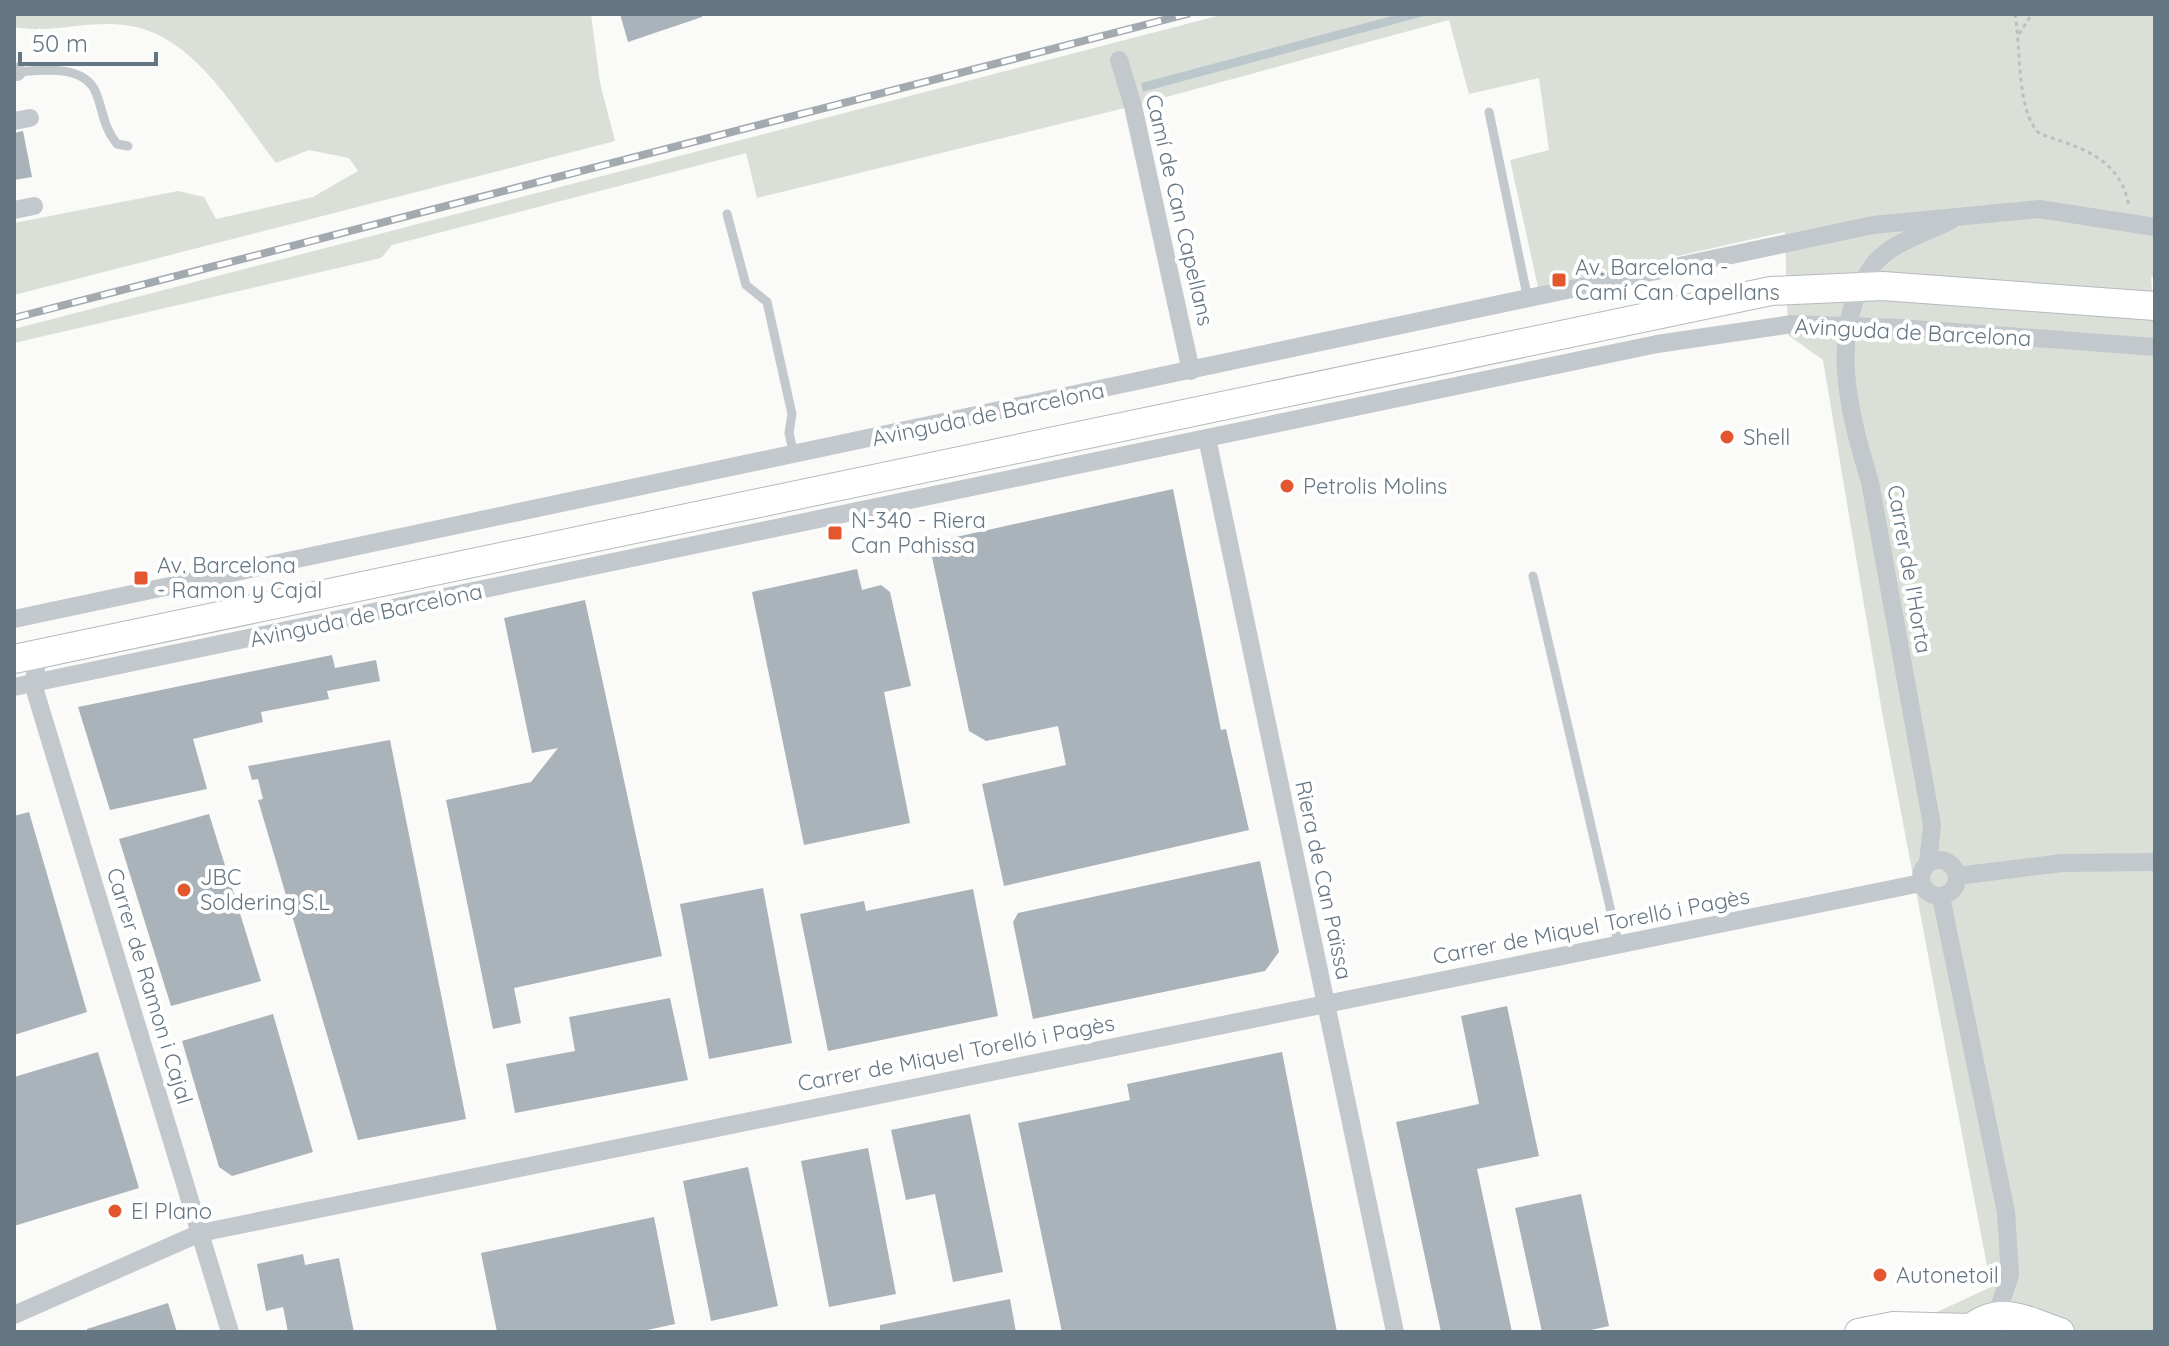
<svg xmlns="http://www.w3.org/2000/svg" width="2169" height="1346" viewBox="0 0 2169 1346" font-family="Quicksand,sans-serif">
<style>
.green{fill:#dadfd7}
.water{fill:#bbc7cb}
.building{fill:#aab3b9}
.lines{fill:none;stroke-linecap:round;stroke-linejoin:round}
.secondary-casing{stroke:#b3babf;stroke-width:28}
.primary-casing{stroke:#b5babe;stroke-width:30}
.path{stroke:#bbbfc2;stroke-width:3;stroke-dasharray:4 4;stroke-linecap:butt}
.lane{stroke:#c3c8cc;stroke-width:9}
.street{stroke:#c3c8cc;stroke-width:18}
.secondary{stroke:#fff;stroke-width:26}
.primary{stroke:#fff;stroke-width:28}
.rail-casing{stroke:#a2aab0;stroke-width:8}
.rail{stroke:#fff;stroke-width:5;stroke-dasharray:15;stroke-linecap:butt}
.poi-dot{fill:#e4572e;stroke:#fff;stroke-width:3}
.labels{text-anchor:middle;stroke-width:8;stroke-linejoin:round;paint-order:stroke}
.street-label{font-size:22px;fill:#657683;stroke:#fff}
.poi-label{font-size:22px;fill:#657683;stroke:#fff;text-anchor:start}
</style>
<rect width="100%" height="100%" fill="#fafaf8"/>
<g class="green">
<path d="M14 14H591L600 83 615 141 14 295V223L178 191 204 197 216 219 313 197 358 171 349 158 309 150 276 163C237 113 193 32 124 25 86 20 51 34 14 27Z"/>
<path d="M1225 14H1399L1142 83 1143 92 1432 14H2155V277H2151L2155 345V1332H1894L1991 1287 1882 712 1823 360 1788 335 1785 232 1538 287 1510 160 1549 150 1539 78 1469 94 1449 20 1133 106 757 198 746 153 392 245 381 258 14 343V329Z"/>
</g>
<path class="water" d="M1399 14H1432L1143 92 1141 83Z"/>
<g class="building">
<path d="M620 14H702V17L628 42Z"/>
<path d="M23 131 32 177 14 180V133Z"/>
<path d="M1173 489 1221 730 1226 729 1249 830 1004 886 982 784 1066 765 1058 726 986 741 969 731 929 543Z"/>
<path d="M857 569 862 590 881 585 890 592 911 686 884 692 910 823 804 845 752 592Z"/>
<path d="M585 600 662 956 514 988 521 1023 493 1029 446 800 531 782 558 748 532 753 504 618Z"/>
<path d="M332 655 335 668 376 660 380 681 327 691 329 699 261 712 263 722 193 739 207 789 110 810 78 707Z"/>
<path d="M390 740 466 1119 358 1140 258 800 263 799 258 779 252 780 248 766Z"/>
<path d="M29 812 87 1012 14 1035V816Z"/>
<path d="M209 814 261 981 171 1006 119 839Z"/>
<path d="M1260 861 1279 952 1265 971 1033 1019 1013 922 1018 913Z"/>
<path d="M763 888 792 1043 709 1059 680 904Z"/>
<path d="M973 889 998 1016 828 1051 800 914 864 901 866 911Z"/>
<path d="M670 998 688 1080 515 1113 506 1064 575 1051 569 1017Z"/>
<path d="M1507 1006 1539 1156 1477 1169 1512 1332H1441L1396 1122 1479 1104 1461 1016Z"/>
<path d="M273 1014 313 1152 232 1176 219 1167 182 1041Z"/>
<path d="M98 1052 139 1188 14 1226V1077Z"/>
<path d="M1282 1052 1337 1332H1062L1018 1123 1130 1100 1127 1084Z"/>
<path d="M970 1114 1003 1272 953 1282 935 1194 906 1200 891 1130Z"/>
<path d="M868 1148 896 1294 829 1307 801 1161Z"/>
<path d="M748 1167 778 1306 711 1321 683 1181Z"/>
<path d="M1581 1194 1609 1326 1582 1332H1542L1515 1208Z"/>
<path d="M654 1217 675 1324 638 1332H497L481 1253Z"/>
<path d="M303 1254 305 1265 339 1258 354 1332H288L283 1307 266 1311 257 1264Z"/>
<path d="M1010 1299 1016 1332H880V1325Z"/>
<path d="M168 1303 177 1332H87V1329Z"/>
</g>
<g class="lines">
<defs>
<path id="secondary" d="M1858 1332 1893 1325 1971 1327"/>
<g id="primary">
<path d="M14 659 1771 291 1883 286 2155 306"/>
<path d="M1966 1332C2000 1302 2026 1321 2060 1332"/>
</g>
</defs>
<use href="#secondary" class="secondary-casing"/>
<use href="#primary" class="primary-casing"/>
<g class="path">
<path d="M2015 14C2021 46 2016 113 2040 134 2082 148 2120 158 2129 206"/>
<path d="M2019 34 2032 14"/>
</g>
<g class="lane">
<path d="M17 72C42 70 85 64 96 93 104 113 103 127 117 144L128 146"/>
<path d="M1489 112 1528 300"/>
<path d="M727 214 746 285 767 302 792 414 789 433 794 455"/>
<path d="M1533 576 1619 946"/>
</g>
<g class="street">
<path d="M1119 60 1133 106 1191 371"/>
<path d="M14 71 17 72"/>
<path d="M14 121 30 118"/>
<path d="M14 210 34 206"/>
<path d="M1207 438 1395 1332"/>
<path d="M14 619 1873 225 2039 209 2155 227"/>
<path d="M39 653 33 684 230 1332"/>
<path d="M14 687 1657 344 1792 324 1900 328 2155 347"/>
<circle cx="1939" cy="878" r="18"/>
<path d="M1928 863 1932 825 1870 482C1849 413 1827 333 1871 268 1887 244 1925 233 1950 221"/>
<path d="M1957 876 2062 863 2155 862"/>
<path d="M1941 897 2006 1212 2010 1275 1996 1317"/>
<path d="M14 1315 200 1233 1921 883"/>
</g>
<use href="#secondary" class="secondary"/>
<use href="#primary" class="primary"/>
<defs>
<path id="rail" d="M14 318 1187 14"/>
</defs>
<use href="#rail" class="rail-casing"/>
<use href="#rail" class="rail"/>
</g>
<g class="poi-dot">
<rect x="1551" y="272" width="16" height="16" rx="4"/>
<circle cx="1727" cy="437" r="8"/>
<circle cx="1287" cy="486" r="8"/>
<rect x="827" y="525" width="16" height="16" rx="4"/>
<rect x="133" y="570" width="16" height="16" rx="4"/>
<circle cx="184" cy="890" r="8"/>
<circle cx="115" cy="1211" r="8"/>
<circle cx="1880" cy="1275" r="8"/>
</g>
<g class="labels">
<g class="street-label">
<text transform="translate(1180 210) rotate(77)" y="8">Camí de Can Capellans</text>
<text transform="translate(1913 332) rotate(3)" y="8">Avinguda de Barcelona</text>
<text transform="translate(988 414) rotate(-12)" y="8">Avinguda de Barcelona</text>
<text transform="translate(1910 569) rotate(80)" y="8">Carrer de l'Horta</text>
<text transform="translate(366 615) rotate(-12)" y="8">Avinguda de Barcelona</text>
<text transform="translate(1324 880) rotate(78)" y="8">Riera de Can Païssa</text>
<text transform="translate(1591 926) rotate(-11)" y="8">Carrer de Miquel Torelló i Pagès</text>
<text transform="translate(150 986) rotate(73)" y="8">Carrer de Ramon i Cajal</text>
<text transform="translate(956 1053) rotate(-11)" y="8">Carrer de Miquel Torelló i Pagès</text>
</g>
<g class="poi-label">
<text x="1575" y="275">Av. Barcelona -<tspan x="1575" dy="25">Camí Can Capellans</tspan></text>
<text x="1743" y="445">Shell</text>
<text x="1303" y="494">Petrolis Molins</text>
<text x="851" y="528">N-340 - Riera<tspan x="851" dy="25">Can Pahissa</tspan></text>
<text x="157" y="573">Av. Barcelona<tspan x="157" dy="25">- Ramon y Cajal</tspan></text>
<text x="200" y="885">JBC<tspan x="200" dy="25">Soldering S.L</tspan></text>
<text x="131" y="1219">El Plano</text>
<text x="1896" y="1283">Autonetoil</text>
</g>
</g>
<rect width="2169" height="1346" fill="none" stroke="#657683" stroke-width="32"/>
<path d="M20 52v12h136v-12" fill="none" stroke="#657683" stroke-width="4"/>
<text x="32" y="52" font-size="24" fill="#657683" stroke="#ffffff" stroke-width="6" paint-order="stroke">50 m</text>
</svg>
